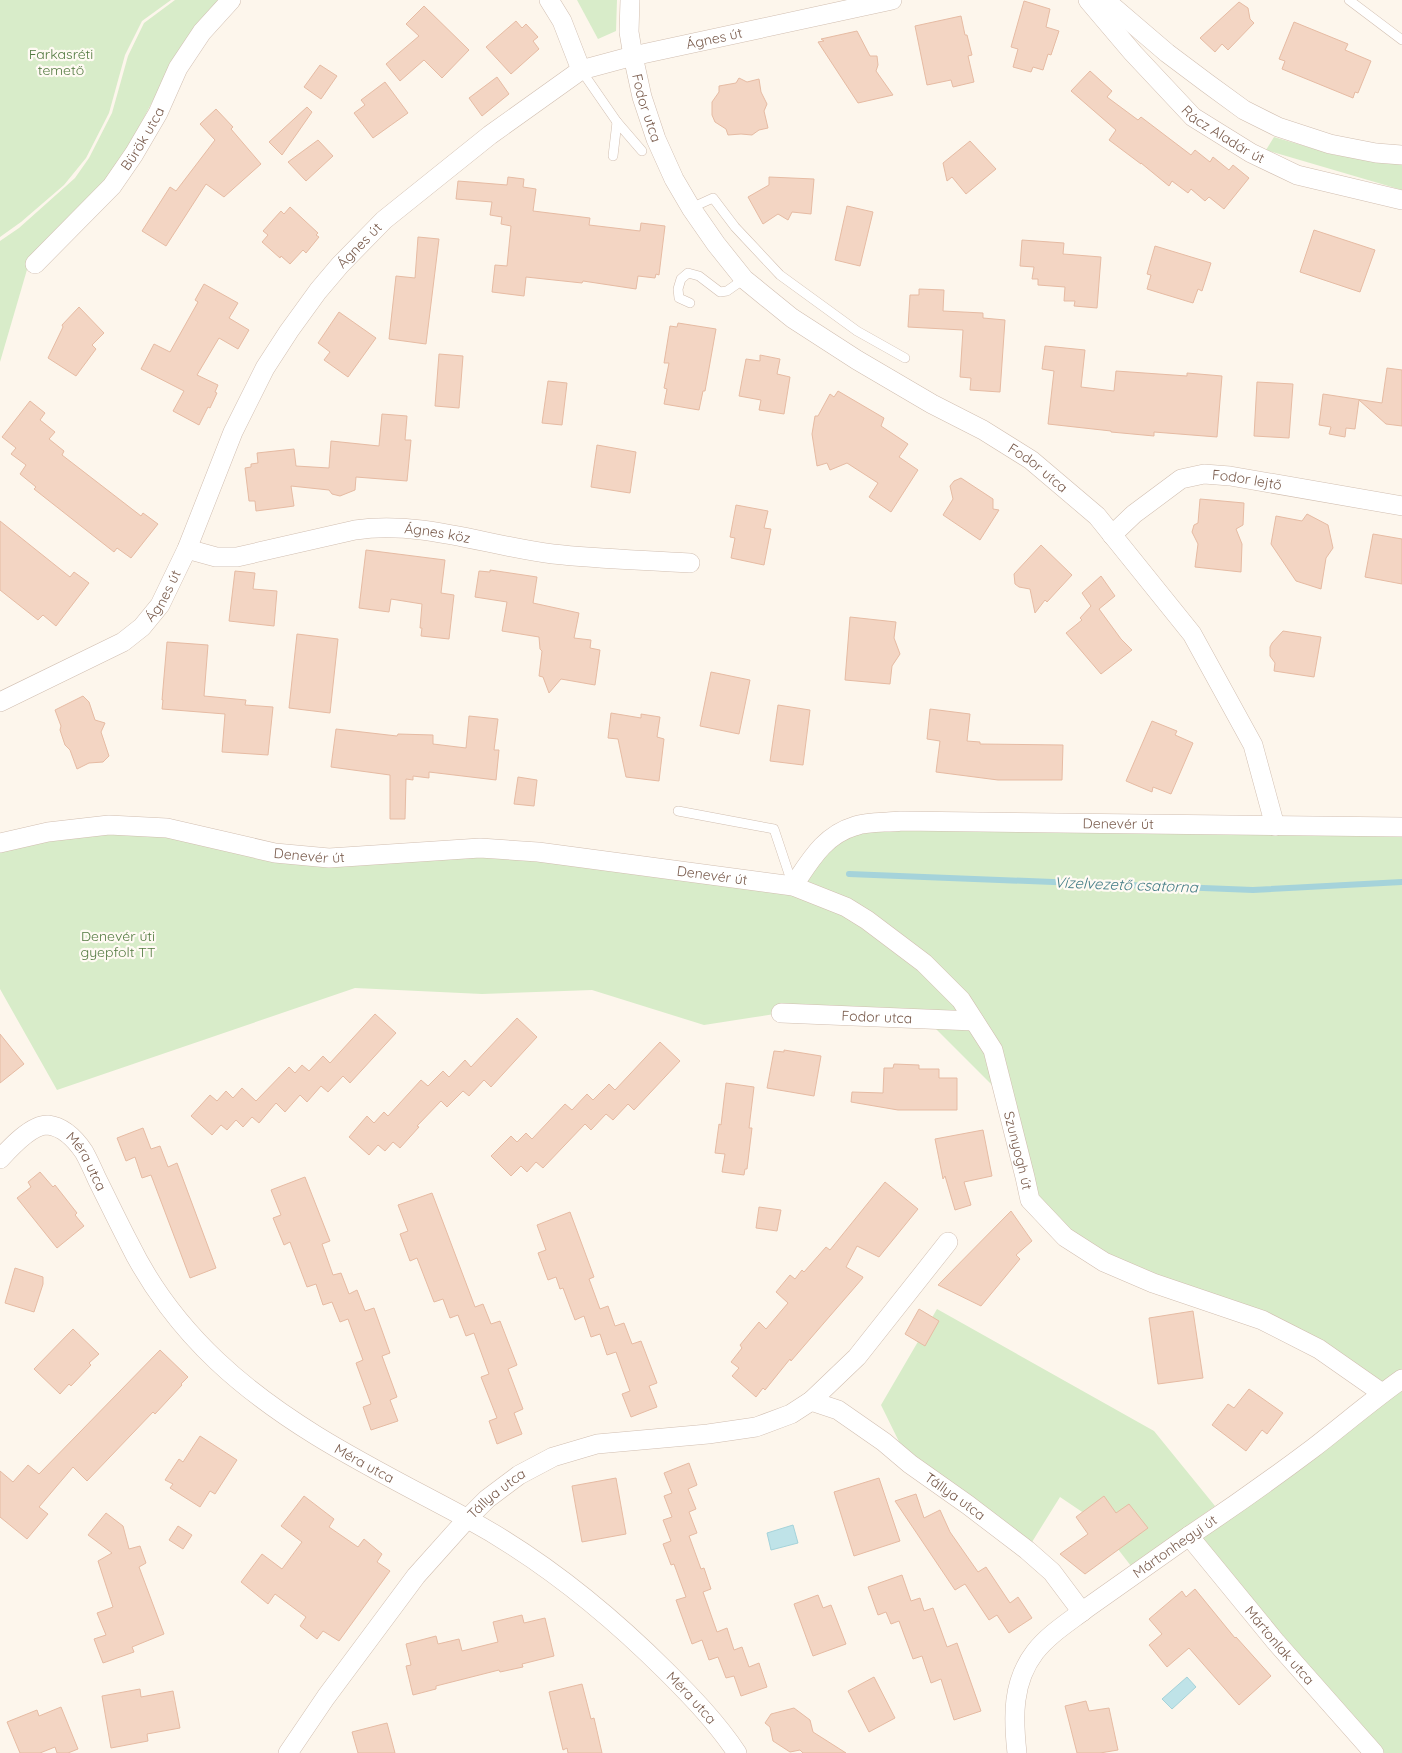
<svg xmlns="http://www.w3.org/2000/svg" width="1402" height="1753" viewBox="0 0 1402 1753" font-family="Quicksand,sans-serif">
<style>
.green{fill:#d8ecc9}
.water{fill:#bfe3e8;stroke:#a5d3da}
.lines{fill:none;stroke-linecap:round;stroke-linejoin:round}
.stream{stroke:#a5d3da;stroke-width:6}
.building{fill:#f3d5c3;stroke:#e6bba3}
.lane-casing{stroke:#d1beb0;stroke-width:10}
.street-casing{stroke:#d1beb0;stroke-width:20}
.lane{stroke:#fff;stroke-width:9}
.street{stroke:#fff;stroke-width:19}
.labels{text-anchor:middle;stroke-width:4.5;stroke-linejoin:round;paint-order:stroke}
.street-label{font-size:14px;fill:#7a5c4d;stroke:#fffaf3}
.park-label{font-size:14px;fill:#537a41;stroke:#fffaf3}
.water-label{font-size:15px;font-style:italic;fill:#437c86;stroke:#fffaf3}
</style>
<rect width="100%" height="100%" fill="#fdf6ec"/>
<g class="green">
<path d="M0 0H171L142 21 125 55 109 113 86 158 64 185 21 222 0 237Z"/>
<path d="M175 0H225L160 87 112 178 31 256 0 362V241L19 228 75 178 89 158 112 113 128 56 144 23Z"/>
<path d="M577 0H617L616 31 598 39Z"/>
<path d="M1274 137 1335 155 1402 163V190L1266 150Z"/>
<path d="M109 825 275 853 480 848 793 886 856 825 1402 827V1753H1374L1189 1536 1381 1393 1319 1349 1104 1262 1030 1200 1016 1109 926 1019 781 1013 704 1025 592 990 482 994 355 988 57 1090 0 989V847Z"/>
<path d="M937 1309 1154 1431 1215 1506 1131 1566 1097 1522 1060 1497 1027 1550 910 1464 881 1405Z"/>
</g>
<g class="water">
<path d="M793 1525 798 1543 771 1550 767 1533Z"/>
<path d="M1187 1677 1196 1687 1172 1709 1162 1699Z"/>
</g>
<g class="lines">
<path class="stream" d="M849 874 1253 890 1402 882"/>
</g>
<g class="building">
<path d="M1024 1 1050 9 1046 27 1059 31 1051 55 1048 54 1043 70 1033 67 1031 72 1013 67 1018 49 1011 47Z"/>
<path d="M1239 2 1248 8 1250 19 1254 23 1228 50 1222 44 1215 52 1200 38Z"/>
<path d="M424 6 469 50 442 78 424 60 400 81 386 64 419 36 406 24Z"/>
<path d="M961 16 965 35H967L972 55 968 56 974 82 953 87 951 80 927 85 915 26Z"/>
<path d="M516 21 522 28 526 24 538 37 533 41 539 49 511 74 486 47Z"/>
<path d="M1294 22 1348 44 1345 50 1371 61 1358 93 1355 92 1353 98 1282 69 1285 61 1279 59Z"/>
<path d="M857 31 870 56H877L878 65 876 71 893 95 858 103 818 42 824 41 821 39Z"/>
<path d="M320 65 337 76 321 99 304 87Z"/>
<path d="M1090 71 1112 91 1107 97 1138 120 1141 117 1191 155 1195 150 1210 162 1213 157 1229 170 1233 165 1249 178 1224 209 1209 197 1205 201 1191 189 1188 193 1172 181 1169 186 1141 163V164L1109 140 1116 130 1071 91Z"/>
<path d="M497 77 509 94 482 116 469 98Z"/>
<path d="M739 78 747 82 759 79 761 92 767 104 764 111 768 128 759 130 752 135 741 134 728 135 726 129 715 122 712 115V102L719 92V86L736 83Z"/>
<path d="M385 82 408 113 373 138 354 113 365 105 361 100Z"/>
<path d="M307 107 312 112 282 155 269 142Z"/>
<path d="M216 109 233 127 231 129 261 164 224 197 206 184 166 246 142 231 170 187 176 191 215 140 200 124Z"/>
<path d="M318 140 333 156 306 181 288 162Z"/>
<path d="M970 141 996 169 966 194 952 177 947 181 943 163Z"/>
<path d="M508 177 524 179 523 187 536 189 533 211 590 218 589 225 640 231 641 223 665 226 659 275 656 274 655 278 638 276 636 289 583 281 582 283 526 277 524 296 492 292 495 265 507 266 511 226 501 224 502 217 490 215 492 202 456 199 458 181 507 185Z"/>
<path d="M769 177 814 179 811 214 792 212 788 220 778 214 763 224 748 197 769 185Z"/>
<path d="M847 206 873 212 860 266 835 260Z"/>
<path d="M290 207 318 233 316 235 319 237 306 253 303 250 290 264 281 256 280 258 262 242 268 235 263 231 281 211 284 214Z"/>
<path d="M1314 230 1375 250 1360 292 1300 272Z"/>
<path d="M418 237 439 239 426 344 389 339 396 276 415 278Z"/>
<path d="M1022 240 1064 243 1063 254 1101 257 1097 308 1074 306 1075 301H1064L1065 287 1038 285V279H1032L1034 267 1020 266Z"/>
<path d="M1155 246 1211 263 1202 291 1198 289 1193 303 1147 289 1151 275 1147 274Z"/>
<path d="M204 284 238 303 229 318 249 330 238 349 219 338 197 375 218 385 215 392 217 393 210 408 208 407 199 425 173 411 184 391 141 369 154 344 170 352 198 302 195 300Z"/>
<path d="M919 289 944 290 943 311 983 313V318L1005 320 1000 392 970 390 971 378 960 377 963 330 908 327 910 295H919Z"/>
<path d="M79 307 104 333 92 345 96 349 76 376 48 358 63 327 62 325Z"/>
<path d="M339 312 376 338 348 377 324 360 330 352 318 343Z"/>
<path d="M678 323 716 329 705 391H703L699 410 664 404 667 389 664 388 669 363H664L670 326 677 327Z"/>
<path d="M1045 346 1085 350 1081 387 1114 391 1116 371 1187 376V373L1222 376 1217 437 1154 432V436L1111 432V431L1048 424 1054 371 1042 369Z"/>
<path d="M439 354 463 356 459 408 435 406Z"/>
<path d="M760 355 780 359 777 374 790 377 784 414 759 410 761 400 739 396 746 359 760 361Z"/>
<path d="M1387 368 1402 370V426L1386 424 1359 400 1355 429 1346 428 1345 437 1329 434 1331 427 1319 425 1323 394 1382 403Z"/>
<path d="M548 381 567 383 562 425 542 423Z"/>
<path d="M1257 382 1293 384 1289 438 1254 436Z"/>
<path d="M838 391 884 418 881 426 908 444 899 457 918 470 891 512 869 497 878 483 847 463 830 470 827 463 817 466 812 434 815 416H818L830 394 834 397Z"/>
<path d="M30 401 45 413 40 420 55 432 49 439 64 451 62 455 141 516 143 513 158 524 131 558 117 548 114 552 34 489 36 487 20 474 26 465 11 454 16 448 2 437Z"/>
<path d="M382 414 407 416 405 440H411L407 481 356 477 355 490 340 496 332 494 329 490 291 486 294 506 287 507 256 511 255 501H249L245 468 251 467V464L258 463 257 453 294 449 296 466 329 468 331 441 379 446Z"/>
<path d="M597 445 636 452 630 493 591 487Z"/>
<path d="M961 478 993 499V509L999 510 980 540 943 515 953 499 950 486 954 481Z"/>
<path d="M1200 499 1244 503 1243 525 1236 529 1242 544 1241 572 1195 567 1198 544 1192 532 1194 525 1198 523Z"/>
<path d="M736 505 768 511 764 528 771 529 764 565 731 558 735 538 730 537Z"/>
<path d="M1307 514 1328 525 1333 548 1326 558 1321 589 1296 581 1271 544 1276 516 1302 521Z"/>
<path d="M0 521 70 577 74 572 89 583 56 626 43 615 38 620 0 590Z"/>
<path d="M1373 534 1402 539V584L1365 577Z"/>
<path d="M1041 545 1072 575 1047 602 1045 600 1035 613 1030 589 1019 587 1015 584 1014 574Z"/>
<path d="M366 550 445 560 441 593 454 595 449 639 421 636 422 628H420L422 604 391 599 389 612 359 608Z"/>
<path d="M490 570 537 577 533 603 579 613 574 638 591 640 590 648 600 650 595 685 561 679 549 693 543 677 539 676 542 651 540 649 539 637 502 631 507 602 475 597 479 571 490 572Z"/>
<path d="M235 571 255 573 253 589 277 591 274 626 229 621Z"/>
<path d="M1101 576 1115 596 1099 609 1121 639 1132 650 1101 674 1066 633 1082 620 1080 618 1091 606 1082 593Z"/>
<path d="M850 617 896 622 894 638 900 654 892 666 890 684 845 680Z"/>
<path d="M1283 631 1321 637 1314 677 1274 671 1275 663 1270 656V647L1272 643Z"/>
<path d="M297 634 338 639 330 713 289 708Z"/>
<path d="M167 642 208 645 204 696 246 700 245 705 273 707 268 755 222 752 225 714 162 709 163 700H162Z"/>
<path d="M711 672 750 680 739 734 700 726Z"/>
<path d="M83 696 89 702 95 720 105 723 101 732 109 756 103 762 89 763 77 769 70 750 65 745 60 730 61 726 55 710Z"/>
<path d="M778 705 810 710 803 765 770 761Z"/>
<path d="M930 709 970 714 967 741 980 742V744L1063 745 1062 780H998L936 772 940 741 927 739Z"/>
<path d="M611 713 641 718V714L660 717 657 737 664 739 659 781 626 777 618 739 608 738Z"/>
<path d="M469 716 498 719 494 750H499L496 780 429 772V778L413 776V780L406 779 405 819H390V775L331 767 336 729 397 736 398 734 433 735V744L466 748Z"/>
<path d="M1152 721 1177 731 1175 735 1193 743 1171 794 1153 787 1152 792 1126 781Z"/>
<path d="M518 777 537 780 534 806 514 804Z"/>
<path d="M375 1014 396 1033 350 1083 343 1076 328 1092 321 1086 307 1102 300 1095 285 1112 276 1103 259 1123 252 1117 243 1127 236 1120 227 1130 221 1125 212 1135 191 1116 210 1095 217 1101 226 1091 233 1098 242 1088 256 1101 289 1067 295 1073 302 1065 309 1071 323 1056 330 1063Z"/>
<path d="M517 1018 537 1037 491 1087 484 1080 469 1096 463 1091 447 1107 441 1101 417 1126 419 1127 400 1148 393 1142 385 1151 378 1145 369 1155 349 1137 367 1116 374 1123 384 1112 388 1116 421 1080 428 1086 443 1071 449 1077 465 1060 471 1067Z"/>
<path d="M0 1034 24 1064 0 1083Z"/>
<path d="M660 1042 680 1061 634 1110 628 1104 613 1120 606 1114 591 1130 585 1124 543 1168 536 1162 527 1172 521 1166 511 1176 491 1156 511 1136 517 1142 526 1133 532 1139 565 1104 572 1110 587 1094 593 1100 609 1084 615 1090Z"/>
<path d="M784 1050 821 1056 814 1096 767 1088 774 1051 784 1052Z"/>
<path d="M894 1064 919 1065V1069H939V1078H957V1110H898L851 1102 852 1092 883 1093 884 1068H893Z"/>
<path d="M726 1083 754 1087 749 1128H752L747 1169H745L744 1175 722 1172 725 1154 715 1153 719 1124 721 1125Z"/>
<path d="M143 1128 151 1149 160 1146 168 1167 177 1163 216 1268 190 1278 151 1175 142 1178 135 1157 126 1161 117 1138Z"/>
<path d="M983 1130 992 1176 964 1182 971 1205 955 1210 945 1176 943 1179 935 1139Z"/>
<path d="M40 1172 53 1187 55 1185 77 1213 75 1215 84 1226 57 1248 17 1198 31 1187 28 1182Z"/>
<path d="M305 1177 330 1241 322 1244 333 1275 341 1273 349 1294 357 1290 365 1311 374 1308 390 1353 382 1356 397 1397 390 1400 398 1421 371 1430 363 1407 371 1404 356 1363 363 1360 348 1319 340 1322 332 1302 323 1305 316 1284 307 1287 290 1242 284 1245 273 1218 281 1215 271 1190Z"/>
<path d="M885 1182 918 1209 879 1257 857 1246 846 1267 863 1277 862 1279 791 1361 790 1359 765 1390 763 1388 756 1397 732 1376 739 1368 731 1362 742 1348 740 1345 759 1322 766 1329 788 1303 776 1292 790 1275 795 1279 802 1270 804 1272 826 1247 830 1250Z"/>
<path d="M432 1193 475 1307 483 1304 491 1324 500 1321 517 1365 508 1369 523 1409 514 1413 522 1434 497 1444 489 1421 497 1418 481 1377 489 1374 474 1333 466 1336 458 1315 450 1318 443 1299 434 1302 417 1258 410 1261 400 1234 408 1231 398 1205Z"/>
<path d="M759 1207 781 1210 777 1231 756 1228Z"/>
<path d="M1011 1211 1032 1241 1016 1255 1020 1259 981 1306 938 1285Z"/>
<path d="M570 1212 594 1277 589 1279 600 1309 608 1306 615 1326 624 1323 632 1344 641 1341 657 1383 649 1386 657 1407 631 1417 622 1394 630 1391 616 1352 607 1355 600 1334 591 1337 584 1316 575 1320 563 1288 560 1289 556 1277 548 1280 538 1253 546 1250 537 1225Z"/>
<path d="M15 1268 43 1277V1284L34 1312 5 1303Z"/>
<path d="M919 1309 939 1321 925 1346 905 1334Z"/>
<path d="M1193 1311 1203 1378 1158 1384 1149 1318Z"/>
<path d="M73 1329 99 1354 89 1363 91 1365 71 1386 69 1384 60 1394 34 1369Z"/>
<path d="M160 1350 188 1377 181 1384 182 1385 155 1414 153 1412 87 1481 73 1467 39 1507 48 1514 27 1539 0 1517V1471L13 1482 28 1465 39 1474Z"/>
<path d="M1249 1389 1283 1413 1267 1434 1262 1430 1246 1451 1212 1425 1228 1404 1234 1408Z"/>
<path d="M200 1436 237 1460 215 1494 210 1491 200 1507 170 1488 173 1484 165 1480 179 1459 183 1462Z"/>
<path d="M689 1463 697 1485 688 1489 696 1509 689 1512 697 1533 689 1536 701 1569 704 1568 711 1589 703 1592 717 1632 727 1628 734 1650 742 1647 749 1667 759 1663 767 1687 741 1696 734 1676 726 1678 718 1657 709 1660 702 1640 692 1644 676 1600 686 1597 674 1564 671 1565 663 1544 671 1541 663 1520 672 1517 664 1496 672 1493 664 1473Z"/>
<path d="M616 1478 626 1534 582 1542 572 1486Z"/>
<path d="M879 1478 900 1541 854 1556 834 1492Z"/>
<path d="M916 1494 924 1518 940 1510 950 1532 978 1572 986 1567 1010 1603 1018 1597 1032 1618 1009 1633 997 1615 989 1620 965 1584 955 1590 895 1501Z"/>
<path d="M304 1496 334 1519 329 1527 358 1547 364 1539 382 1554 377 1562 390 1571 339 1641 323 1631 317 1639 300 1626 306 1617 275 1594 268 1604 241 1582 262 1554 282 1569 302 1542 281 1526Z"/>
<path d="M1104 1496 1116 1513 1129 1504 1148 1528 1085 1574 1060 1554 1088 1534 1076 1517Z"/>
<path d="M106 1513 123 1526 129 1549 140 1546 146 1563 139 1567 164 1634 132 1647 134 1652 103 1663 94 1639 106 1635 97 1613 113 1607 98 1561 112 1553 88 1535Z"/>
<path d="M178 1526 192 1535 183 1549 169 1540Z"/>
<path d="M902 1575 911 1601 920 1598 924 1611 933 1608 947 1647 957 1643 981 1711 954 1720 941 1679 931 1683 922 1656 913 1659 899 1621 891 1624 886 1612 878 1615 868 1587Z"/>
<path d="M1195 1589 1235 1638 1236 1637 1271 1676 1239 1705 1189 1648 1167 1667 1149 1645 1162 1634 1149 1619 1182 1591 1186 1597Z"/>
<path d="M818 1595 823 1608 831 1605 846 1644 813 1656 794 1604Z"/>
<path d="M522 1615 524 1623 545 1618 554 1656 522 1664 523 1667 500 1672 499 1670 436 1686V1689L413 1695 406 1666 411 1665 406 1644 436 1636 438 1644 459 1639 462 1651 498 1642 493 1622Z"/>
<path d="M874 1677 895 1718 869 1732 848 1691Z"/>
<path d="M582 1684 591 1719 594 1718 602 1753H568L567 1748 563 1750 549 1692Z"/>
<path d="M140 1689 141 1697 173 1691 180 1728 147 1734 148 1741 111 1748 102 1696Z"/>
<path d="M1086 1701 1089 1711 1109 1708 1118 1750 1100 1753H1077L1065 1706Z"/>
<path d="M61 1707 78 1749 68 1753H57L55 1747 40 1753H20L7 1722 37 1710 39 1716Z"/>
<path d="M794 1708 810 1720 813 1732 846 1753H803L800 1750 790 1752 773 1741 770 1727 765 1723 771 1714Z"/>
<path d="M387 1723 395 1753H358L352 1732Z"/>
</g>
<g class="lines">
<defs>
<g id="lane">
<path d="M1349 0 1402 40"/>
<path d="M581 70 617 122"/>
<path d="M613 156 617 122 642 151"/>
<path d="M691 208 713 198 735 227 780 275 857 331 905 358"/>
<path d="M690 303 679 298 678 289 681 279 688 273 699 276 720 292 727 291 744 279"/>
<path d="M678 811 774 829 793 886"/>
</g>
<g id="street">
<path d="M549 0 562 21 581 70"/>
<path id="s1" d="M630 0 629 32 633 56 642 97 656 139 674 179 691 208 716 244 744 279 792 318 857 360 932 404 983 430 1031 460 1097 516 1192 634 1253 745 1275 826"/>
<path id="s2" d="M1088 0 1133 53 1193 117 1251 153 1297 175 1402 200"/>
<path d="M1105 0 1167 53 1207 83 1244 110 1278 127 1330 144 1376 153 1402 155"/>
<path id="s3" d="M35 264 112 186 134 154 158 113 178 68 202 32 231 0"/>
<path id="s4" d="M1112 535 1134 514 1181 479 1204 474 1230 476 1402 506"/>
<path id="s5" d="M187 549 216 557H237L355 530C422 520 487 546 553 554 598 559 644 560 690 563"/>
<path id="s6" d="M0 702 123 642 142 627 160 605 187 549 233 432 265 368 289 331 318 291 340 265 384 220 490 135 581 70 633 56 892 0"/>
<path id="s7" d="M0 843 48 832 109 825 167 828 275 853 329 858 480 848 538 852 793 886 846 907 867 920 924 963 961 1000 993 1050 1025 1177 1030 1200 1065 1237 1104 1262 1153 1283 1262 1320 1319 1349 1382 1393"/>
<path id="s8" d="M793 886C810 861 824 835 855 826 869 821 887 823 901 821L1402 827"/>
<path id="s9" d="M781 1013 974 1021"/>
<path id="s10" d="M0 1159C10 1148 32 1124 48 1125 64 1127 76 1140 84 1152 89 1161 93 1170 97 1179 108 1201 118 1222 129 1243 150 1286 182 1328 217 1361 289 1429 379 1471 466 1518 540 1558 608 1613 667 1672 692 1697 717 1723 737 1753"/>
<path id="s11" d="M811 1401 838 1410 884 1442 910 1464 968 1505 1027 1550 1052 1572 1082 1612"/>
<path id="s12" d="M1189 1536 1275 1641 1374 1753"/>
<path id="s13" d="M288 1753 326 1697 416 1576 467 1519 487 1499 519 1475 553 1457 597 1444 708 1434 756 1427 791 1414 811 1401 857 1357 948 1242"/>
<path id="s14" d="M1017 1753C1013 1717 1012 1682 1035 1652 1049 1634 1069 1622 1087 1608 1121 1584 1155 1560 1189 1536 1231 1508 1272 1479 1312 1449 1342 1426 1371 1401 1402 1379"/>
</g>
</defs>
<use href="#lane" class="lane-casing"/>
<use href="#street" class="street-casing"/>
<use href="#lane" class="lane"/>
<use href="#street" class="street"/>
</g>
<g class="labels">
<g class="street-label">
<text dy="5" stroke="none"><textPath href="#s6" startOffset="1024">Ágnes út</textPath></text>
<text dy="5" stroke="none"><textPath href="#s1" startOffset="110">Fodor utca</textPath></text>
<text dy="5" stroke="none"><textPath href="#s2" startOffset="192">Rácz Aladár út</textPath></text>
<text dy="5" stroke="none"><textPath href="#s3" startOffset="166">Bürök utca</textPath></text>
<text dy="5" stroke="none"><textPath href="#s6" startOffset="604">Ágnes út</textPath></text>
<text dy="5" stroke="none"><textPath href="#s1" startOffset="659">Fodor utca</textPath></text>
<text dy="5" stroke="none"><textPath href="#s4" startOffset="156">Fodor lejtő</textPath></text>
<text dy="5" stroke="none"><textPath href="#s5" startOffset="255">Ágnes köz</textPath></text>
<text dy="5" stroke="none"><textPath href="#s6" startOffset="199">Ágnes út</textPath></text>
<text dy="5" stroke="none"><textPath href="#s8" startOffset="352">Denevér út</textPath></text>
<text dy="5" stroke="none"><textPath href="#s7" startOffset="314">Denevér út</textPath></text>
<text dy="5" stroke="none"><textPath href="#s7" startOffset="719">Denevér út</textPath></text>
<text dy="5" stroke="none"><textPath href="#s9" startOffset="96">Fodor utca</textPath></text>
<text dy="5" stroke="none"><textPath href="#s7" startOffset="1169">Szunyogh út</textPath></text>
<text dy="5" stroke="none"><textPath href="#s10" startOffset="116">Méra utca</textPath></text>
<text dy="5" stroke="none"><textPath href="#s10" startOffset="536">Méra utca</textPath></text>
<text dy="5" stroke="none"><textPath href="#s13" startOffset="334">Tállya utca</textPath></text>
<text dy="5" stroke="none"><textPath href="#s11" startOffset="174">Tállya utca</textPath></text>
<text dy="5" stroke="none"><textPath href="#s14" startOffset="281">Mártonhegyi út</textPath></text>
<text dy="5" stroke="none"><textPath href="#s12" startOffset="142">Mártonlak utca</textPath></text>
<text dy="5" stroke="none"><textPath href="#s10" startOffset="941">Méra utca</textPath></text>
</g>
<g class="park-label">
<text x="61" y="59">Farkasréti<tspan x="61" dy="16">temető</tspan></text>
<text x="118" y="941">Denevér úti<tspan x="118" dy="16">gyepfolt TT</tspan></text>
</g>
<g class="water-label">
<text transform="translate(1126 885) rotate(2)" y="5">Vízelvezető csatorna</text>
</g>
</g>
</svg>
